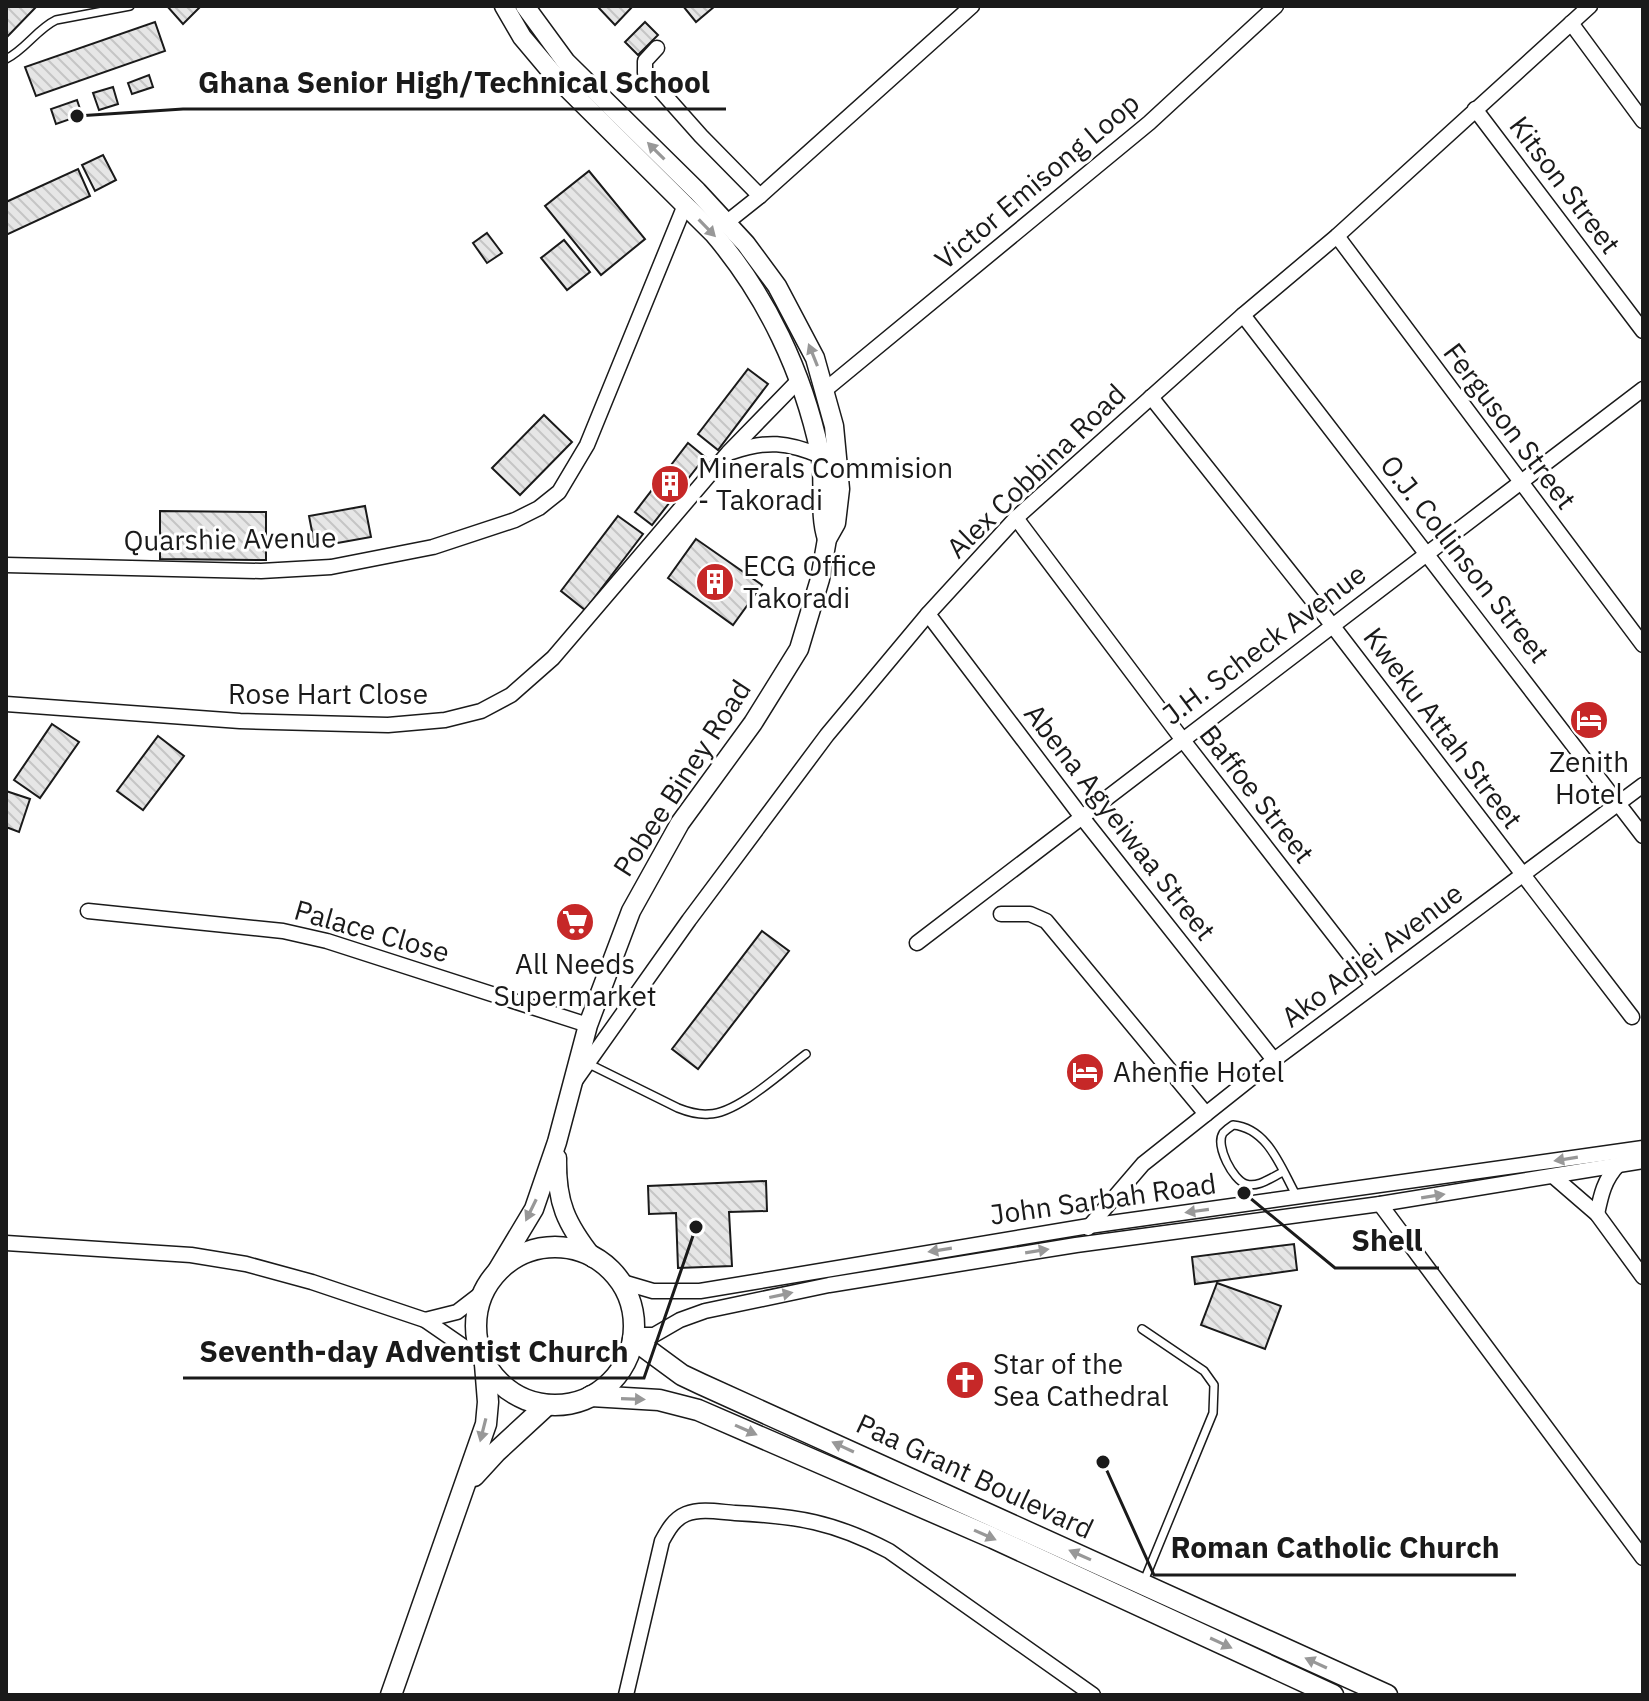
<svg xmlns="http://www.w3.org/2000/svg" width="1649" height="1701" viewBox="0 0 1649 1701" font-family="'IBM Plex Sans',sans-serif">
<style>
.building{fill:url(#building-back-hatch);stroke:#1a1a1a;stroke-width:2}
.lines{fill:none;stroke-linecap:round;stroke-linejoin:round}
.service-casing{stroke:#1a1a1a;stroke-width:10}
.minor-casing{stroke:#1a1a1a;stroke-width:17}
.tertiary-casing{stroke:#1a1a1a;stroke-width:21}
.secondary-casing{stroke:#1a1a1a;stroke-width:23}
.service{stroke:#fff;stroke-width:7}
.minor{stroke:#fff;stroke-width:14}
.tertiary{stroke:#fff;stroke-width:18}
.secondary{stroke:#fff;stroke-width:20}
.oneway{fill:#989898}
.labels{text-anchor:middle;stroke-width:6;stroke-linejoin:round;paint-order:stroke}
.street-label{font-size:28px;fill:#1a1a1a;stroke:#fff}
.poi-label{font-size:28px;fill:#1a1a1a;stroke:#fff;text-anchor:start}
.leader{fill:none;stroke:#1a1a1a;stroke-width:3}
.callout-dot{fill:#1a1a1a;stroke:#fff;stroke-width:3}
.callout-label{font-size:30px;text-anchor:middle;font-weight:bold;fill:#1a1a1a;stroke:#fff;stroke-width:6;stroke-linejoin:round;paint-order:stroke}
</style>
<defs>
<pattern id="building-back-hatch" width="6" height="6" patternUnits="userSpaceOnUse" patternTransform="scale(2)"><rect width="6" height="6" fill="#e6e6e6"/><path d="M-1 5l2 2M0 0l6 6M5-1l2 2" fill="none" stroke="#c5c5c5"/></pattern>
</defs>
<rect width="100%" height="100%" fill="#fff"/>
<g class="building">
<path d="M6 6H37L6 38Z"/>
<path d="M167 6H201L183 24Z"/>
<path d="M597 6H633L615 25Z"/>
<path d="M683 6H715L696 22Z"/>
<path d="M155 22 165 51 36 96 25 67Z"/>
<path d="M645 22 658 35 638 55 625 42Z"/>
<path d="M149 75 153 87 132 94 128 83Z"/>
<path d="M113 87 118 104 99 110 93 93Z"/>
<path d="M77 100 82 115 56 124 51 109Z"/>
<path d="M103 155 116 180 95 191 82 165Z"/>
<path d="M78 169 90 196 6 235V202Z"/>
<path d="M589 171 645 239 601 275 545 206Z"/>
<path d="M487 233 502 253 487 263 473 243Z"/>
<path d="M564 240 590 272 567 290 541 258Z"/>
<path d="M748 369 768 384 718 450 698 434Z"/>
<path d="M544 415 572 442 520 495 492 468Z"/>
<path d="M688 443 705 457 652 525 635 512Z"/>
<path d="M365 506 371 537 315 547 309 516Z"/>
<path d="M160 511 266 512V560L160 559Z"/>
<path d="M618 516 643 534 585 610 561 591Z"/>
<path d="M696 539 762 585 733 625 668 578Z"/>
<path d="M52 724 79 742 40 798 14 780Z"/>
<path d="M158 736 184 756 143 810 117 791Z"/>
<path d="M6 791 30 799 19 832 6 827Z"/>
<path d="M762 931 789 951 698 1069 672 1049Z"/>
<path d="M766 1181 767 1211 729 1212 732 1266 678 1268 676 1213 649 1214 648 1186Z"/>
<path d="M1294 1244 1297 1270 1195 1284 1192 1257Z"/>
<path d="M1217 1283 1281 1306 1265 1349 1201 1325Z"/>
</g>
<g class="lines">
<defs>
<g id="service">
<path d="M6 59C25 50 37 29 56 20L130 6"/>
<path d="M589 1064 678 1108C688 1112 698 1115 709 1114 737 1114 783 1071 806 1054"/>
<path d="M1283 1172C1272 1177 1258 1188 1246 1184 1233 1180 1215 1146 1223 1133 1226 1130 1230 1127 1233 1125 1268 1128 1281 1168 1296 1195"/>
<path d="M1142 1329 1204 1371 1214 1385 1213 1413 1144 1581"/>
</g>
<g id="minor">
<path d="M1571 23 1643 121"/>
<path d="M657 48 645 61V73L701 136 760 196"/>
<path d="M1475 109 1643 331"/>
<path d="M726 223 760 196 972 6"/>
<path d="M1337 236 1643 645"/>
<path d="M1243 315 1643 836"/>
<path d="M825 390 1149 123 1276 6"/>
<path d="M1151 397 1332 625 1632 1017"/>
<path d="M732 452C767 440 787 442 821 456"/>
<path d="M1016 518 1182 739 1373 985"/>
<path d="M6 565 261 571 331 567 433 547 515 520 539 508 559 492 587 445 685 205"/>
<path d="M928 614 1081 816 1274 1060"/>
<path d="M6 704 240 721 388 725 445 720 481 711 511 695 553 658 728 453 799 380"/>
<path d="M88 911 283 931 327 941 588 1025"/>
<path d="M1001 914H1030L1046 921 1206 1114"/>
<path d="M917 943 1643 389"/>
<path d="M575 1081 689 920 827 735 928 614 1016 518 1243 315 1337 236 1590 6"/>
<path d="M1553 1176 1597 1214 1643 1277"/>
<path d="M1380 1204 1643 1558"/>
<path d="M1597 1214C1601 1195 1604 1180 1618 1165"/>
<path d="M1088 1228 1143 1164 1274 1060 1643 785"/>
<path d="M6 1243 191 1255 246 1264 312 1282 425 1320 483 1360"/>
<path d="M619 1281 653 1291H700L1089 1226 1643 1148"/>
<path d="M425 1320 457 1312 483 1292"/>
<path d="M633 1335H654L680 1320 705 1311 829 1285 1076 1245 1380 1204 1643 1161"/>
<path d="M626 1695 662 1541C668 1530 674 1519 686 1514 701 1508 720 1512 735 1513 797 1516 834 1522 889 1551L1093 1695"/>
</g>
<g id="tertiary">
<path d="M504 6 522 37 554 75 713 233C767 296 803 373 820 453 826 482 818 511 827 539"/>
<path d="M557 1158C556 1202 566 1224 593 1258"/>
<path d="M495 1274 534 1209 557 1142 588 1025 631 911 680 823 753 723 799 649 820 579 827 539 836 523 840 489 834 426 815 358 777 286 746 244 697 191 566 62 525 6"/>
</g>
<g id="secondary">
<circle cx="555" cy="1326" r="79"/>
<path d="M633 1339 682 1375 701 1384 1387 1695"/>
<path d="M591 1396 659 1400 698 1410 993 1538 1333 1695"/>
<path d="M474 1476 496 1452 547 1405"/>
<path d="M391 1695 486 1424 488 1402 485 1364"/>
</g>
</defs>
<use href="#service" class="service-casing"/>
<use href="#minor" class="minor-casing"/>
<use href="#tertiary" class="tertiary-casing"/>
<use href="#secondary" class="secondary-casing"/>
<use href="#service" class="service"/>
<use href="#minor" class="minor"/>
<use href="#tertiary" class="tertiary"/>
<use href="#secondary" class="secondary"/>
</g>
<defs><path id="oneway-solid" d="M-6-.8H1V-3.2L6.5 0L1 3.2V.8H-6Z" transform="scale(2)"/></defs>
<g class="oneway">
<use href="#oneway-solid" transform="translate(656 151) rotate(-135)"/>
<use href="#oneway-solid" transform="translate(707 228) rotate(46)"/>
<use href="#oneway-solid" transform="translate(813 355) rotate(-112)"/>
<use href="#oneway-solid" transform="translate(1566 1159) rotate(171)"/>
<use href="#oneway-solid" transform="translate(1433 1196) rotate(-9)"/>
<use href="#oneway-solid" transform="translate(531 1210) rotate(116)"/>
<use href="#oneway-solid" transform="translate(1197 1211) rotate(172)"/>
<use href="#oneway-solid" transform="translate(940 1250) rotate(171)"/>
<use href="#oneway-solid" transform="translate(1037 1251) rotate(-9)"/>
<use href="#oneway-solid" transform="translate(781 1295) rotate(-12)"/>
<use href="#oneway-solid" transform="translate(633 1399) rotate(2)"/>
<use href="#oneway-solid" transform="translate(483 1430) rotate(104)"/>
<use href="#oneway-solid" transform="translate(746 1430) rotate(24)"/>
<use href="#oneway-solid" transform="translate(843 1447) rotate(-155)"/>
<use href="#oneway-solid" transform="translate(985 1535) rotate(24)"/>
<use href="#oneway-solid" transform="translate(1080 1555) rotate(-156)"/>
<use href="#oneway-solid" transform="translate(1221 1643) rotate(25)"/>
<use href="#oneway-solid" transform="translate(1316 1663) rotate(-155)"/>
</g>
<defs>
<symbol id="building-disc" viewBox="-11 -11 22 22"><circle r="9.5" fill="#c62828" stroke="#fff"/><path d="M-4-6H4V6H1V3H-1V6H-4ZM-2.5-4.3h1.7v1.8h-1.7ZM.8-4.3h1.7v1.8H.8ZM-2.5-1h1.7V.8h-1.7ZM.8-1h1.7V.8H.8Z" fill="#fff"/></symbol>
<symbol id="hotel-disc" viewBox="-11 -11 22 22"><circle r="9.5" fill="#c62828" stroke="#fff"/><path d="M-6-4.5h1.5V1H6V5H4.5V3h-9V5H-6ZM-4 0a1.8 1.8 0 1 1 3.6 0ZM.5 0V-2.5h3Q6-2.5 6 0Z" fill="#fff"/></symbol>
<symbol id="supermarket-disc" viewBox="-11 -11 22 22"><circle r="9.5" fill="#c62828" stroke="#fff"/><path d="M-6-5.5h2.5l.6 2H6L4.5 2H-2.5L-4.4-4H-6ZM-1.5 3.2a1.3 1.3 0 1 0 .1 0ZM3 3.2a1.3 1.3 0 1 0 .1 0Z" fill="#fff"/></symbol>
<symbol id="church-disc" viewBox="-11 -11 22 22"><circle r="9.5" fill="#c62828" stroke="#fff"/><path d="M-1.2-6h2.4v3.5h3.3v2.4h-3.3V6h-2.4V-.1h-3.3v-2.4h3.3Z" fill="#fff"/></symbol>
</defs>
<g fill-rule="evenodd">
<use href="#building-disc" x="648" y="462" width="44" height="44"/>
<use href="#building-disc" x="693" y="560" width="44" height="44"/>
<use href="#hotel-disc" x="1567" y="698" width="44" height="44"/>
<use href="#supermarket-disc" x="553" y="900" width="44" height="44"/>
<use href="#hotel-disc" x="1063" y="1050" width="44" height="44"/>
<use href="#church-disc" x="943" y="1358" width="44" height="44"/>
</g>
<g class="labels">
<g class="street-label">
<text transform="translate(1037 181) rotate(-40)" y="10">Victor Emisong Loop</text>
<text transform="translate(1565 185) rotate(53)" y="10">Kitson Street</text>
<text transform="translate(1510 426) rotate(53)" y="10">Ferguson Street</text>
<text transform="translate(1036 471) rotate(-44)" y="10">Alex Cobbina Road</text>
<text transform="translate(230 539) rotate(-1)" y="10">Quarshie Avenue</text>
<text transform="translate(1465 559) rotate(52)" y="10">O.J. Collinson Street</text>
<text transform="translate(1264 644) rotate(-37)" y="10">J.H. Scheck Avenue</text>
<text x="328" y="704">Rose Hart Close</text>
<text transform="translate(1443 728) rotate(53)" y="10">Kweku Attah Street</text>
<text transform="translate(682 778) rotate(-57)" y="10">Pobee Biney Road</text>
<text transform="translate(1257 794) rotate(52)" y="10">Baffoe Street</text>
<text transform="translate(1120 822) rotate(52)" y="10">Abena Agyeiwaa Street</text>
<text transform="translate(372 931) rotate(16)" y="10">Palace Close</text>
<text transform="translate(1372 955) rotate(-37)" y="10">Ako Adjei Avenue</text>
<text transform="translate(1103 1199) rotate(-8)" y="10">John Sarbah Road</text>
<text transform="translate(975 1476) rotate(25)" y="10">Paa Grant Boulevard</text>
</g>
<g class="poi-label">
<text x="698" y="478">Minerals Commision<tspan x="698" dy="32">- Takoradi</tspan></text>
<text x="743" y="576">ECG Office<tspan x="743" dy="32">Takoradi</tspan></text>
<text x="1589" y="772" text-anchor="middle">Zenith<tspan x="1589" dy="32">Hotel</tspan></text>
<text x="575" y="974" text-anchor="middle">All Needs<tspan x="575" dy="32">Supermarket</tspan></text>
<text x="1113" y="1082">Ahenfie Hotel</text>
<text x="993" y="1374">Star of the<tspan x="993" dy="32">Sea Cathedral</tspan></text>
</g>
</g>
<path class="leader" d="M77 116L183 109H726M1244 1193L1335 1268H1439M696 1227L644 1378H183M1103 1462L1154 1575H1516"/>
<g class="callout-dot">
<circle cx="77" cy="116" r="8"/>
<circle cx="1244" cy="1193" r="8"/>
<circle cx="696" cy="1227" r="8"/>
<circle cx="1103" cy="1462" r="8"/>
</g>
<g class="callout-label">
<text x="454" y="93">Ghana Senior High/Technical School</text>
<text x="1387" y="1251">Shell</text>
<text x="414" y="1362">Seventh-day Adventist Church</text>
<text x="1335" y="1558">Roman Catholic Church</text>
</g>
<rect width="1649" height="1701" fill="none" stroke="#1a1a1a" stroke-width="16"/>
</svg>
